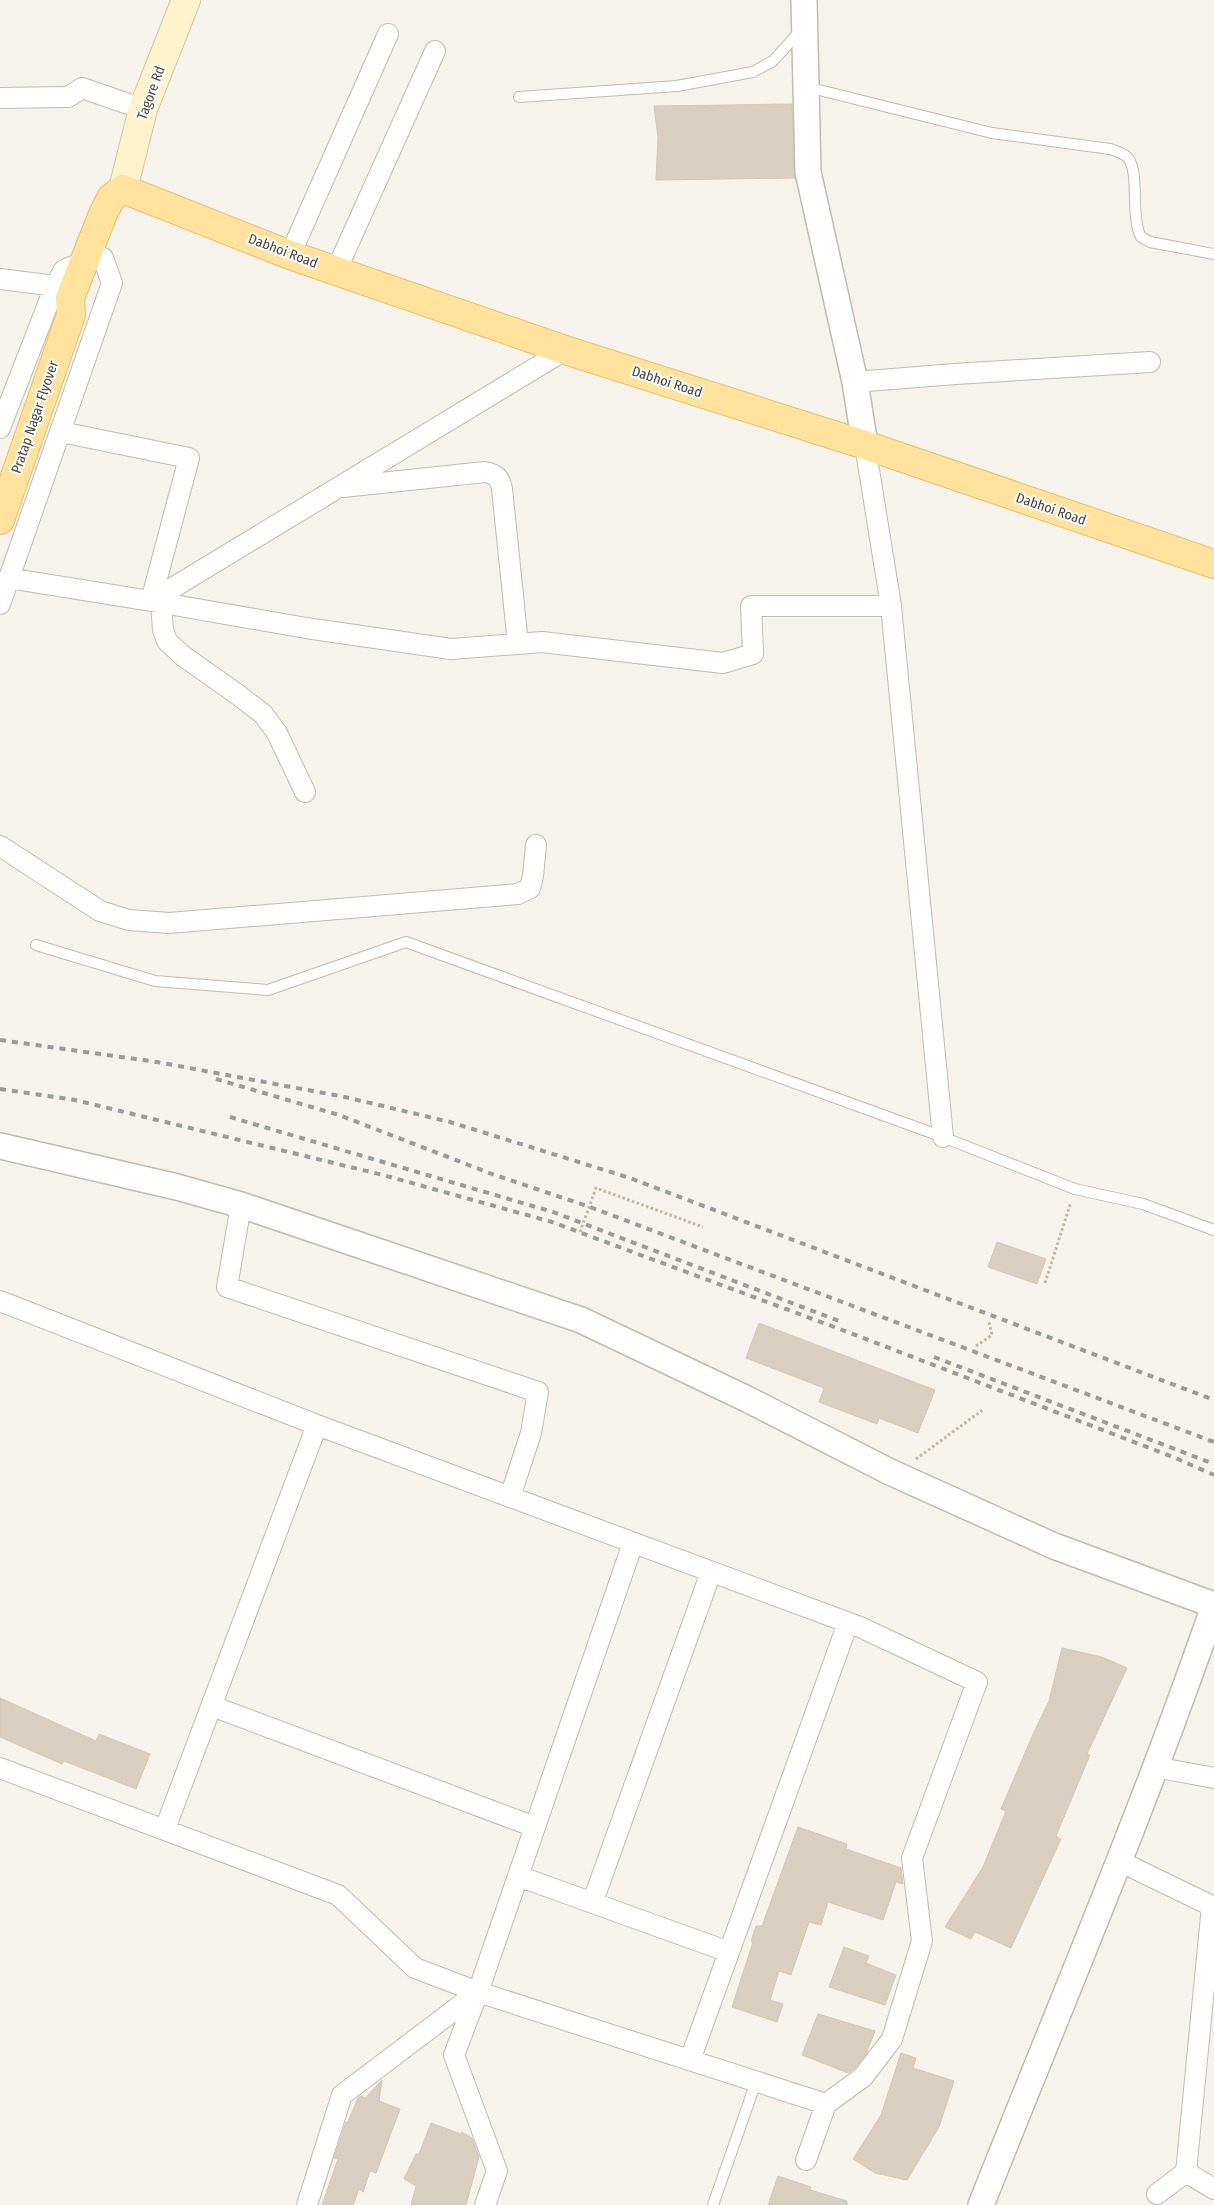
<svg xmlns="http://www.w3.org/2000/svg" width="1214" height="2205" viewBox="0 0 1214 2205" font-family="'Fira Sans Condensed',sans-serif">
<rect width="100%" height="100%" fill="#f6f3ec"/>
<!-- building -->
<path fill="#d8cfc1" stroke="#d3c7b4" d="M792 104 795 178 656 180 658 137 654 106Z
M997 1242 1046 1259 1037 1284 988 1267Z
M759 1323 935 1390 918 1433 879 1418 877 1424 819 1402 824 1388 746 1358Z
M1062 1648 1102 1657 1127 1668 1087 1754 1090 1755 1056 1836 1061 1839 1011 1948 975 1932 971 1939 945 1927 983 1867 1006 1811 1001 1809 1034 1732 1049 1701Z
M0 1698 96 1741 99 1734 150 1754 136 1789 64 1761 62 1764 0 1737Z
M798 1827 847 1844 846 1849 901 1868 903 1884 896 1882 883 1920 828 1902 821 1925 809 1922 791 1975 779 1971 770 2000 783 2004 777 2022 732 2007 753 1942 751 1941 756 1926H762Z
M844 1947 869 1956 866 1963 896 1975 885 2005 829 1987Z
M818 2014 875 2031 866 2054 855 2068 848 2073 802 2055Z
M901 2053 916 2058 913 2068 954 2081 939 2127 907 2180 875 2173 853 2159 881 2115Z
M382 2080 379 2101 400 2109 376 2173 370 2171 363 2192 359 2189 353 2205H322L338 2159 334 2158 346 2122H348L358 2098 361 2096 365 2098Z
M431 2123 461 2134 462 2132 472 2138 479 2157 466 2205H411L416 2186 404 2179 416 2154H419Z
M778 2176 811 2187 810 2190 847 2201V2205H768Z"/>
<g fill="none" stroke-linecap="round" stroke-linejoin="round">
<defs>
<path id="service" d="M807 87 992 133 1110 149C1116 151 1124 153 1128 158 1140 172 1130 217 1141 237L1150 242 1214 254
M519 97 677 86 753 72 773 61 800 31
M36 945 155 981 268 990 406 942 935 1134 1075 1189 1143 1204 1214 1230
M713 2205 756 2082"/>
<path id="minor" d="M0 98 68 97 82 88 143 109
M290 255 388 34
M336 271 435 51
M0 279 55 286
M855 382 955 374 1150 362
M0 428 55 286 64 270 83 262
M61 432 189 458 151 601 306 628 451 649 542 642 723 663 753 654 751 606H891
M865 445 891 606 943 1137
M343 487 485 472C496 474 500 478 502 489L518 644
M8 578 151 601 565 350
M161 603 163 630 167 641 183 656 237 694 263 714 277 733 305 792
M0 604 112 283 103 258
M0 846 100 911 129 920 169 923 518 894 530 888 533 876 536 845
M241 1205 227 1287 538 1392 531 1433 510 1497
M0 1301 317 1425 860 1627 977 1682 912 1858 922 1941 892 2039 863 2077 826 2104 478 1992 415 1968 338 1895 0 1768
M212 1706 535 1827
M1155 1767 1214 1778
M165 1829 317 1425
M1119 1861 1214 1907
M518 1876 729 1952
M593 1901 711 1572
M478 1992 454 2055 497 2171 485 2205
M690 2060 848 1623
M806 2160 826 2104
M1186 2172 1214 2189
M1157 2194 1186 2172 1212 1906
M307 2205 342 2095 478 1992 633 1543"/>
<path id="tertiary" d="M804 0 808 172 855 382 865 445
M0 1146 177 1187 241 1205 581 1320 747 1399 890 1472 1054 1546 1214 1605
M981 2205C1060 2006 1144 1809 1214 1606"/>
<path id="secondary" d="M123 189 143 109 186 0"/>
<path id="primary" d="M123 189 290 255 565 350 865 445 1214 564
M0 520 71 315 70 298 103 214 111 198 123 189"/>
</defs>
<!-- service casing -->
<use href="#service" stroke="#c2bbae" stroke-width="12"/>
<!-- minor casing -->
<use href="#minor" stroke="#c2bbae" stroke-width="22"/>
<!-- tertiary casing -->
<use href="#tertiary" stroke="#c2bbae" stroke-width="28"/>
<!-- secondary casing -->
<use href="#secondary" stroke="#d6c79b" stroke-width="30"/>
<!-- primary casing -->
<use href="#primary" stroke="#e6c16a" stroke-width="30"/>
<!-- path -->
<path stroke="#c4b79f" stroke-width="3" stroke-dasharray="2.5 2.5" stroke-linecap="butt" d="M580 1232 596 1188 703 1227
M1045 1283 1071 1202
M976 1346 992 1335 989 1322
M916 1459 984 1409"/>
<!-- service -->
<use href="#service" stroke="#fff" stroke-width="10"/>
<!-- minor -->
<use href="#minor" stroke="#fff" stroke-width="20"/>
<!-- tertiary -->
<use href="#tertiary" stroke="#fff" stroke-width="25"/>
<!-- secondary -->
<use href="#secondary" stroke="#fff3cd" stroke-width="28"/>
<!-- primary -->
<use href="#primary" stroke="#ffe39c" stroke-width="28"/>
<!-- rail -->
<path stroke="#9a9a9a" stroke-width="4" stroke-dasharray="6 6" stroke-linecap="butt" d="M0 1040 157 1062 345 1097 450 1122 630 1178 1214 1400
M216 1079 339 1115 492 1174 590 1207 1214 1442
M0 1089 75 1100 383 1175 552 1222 845 1331 1173 1457 1214 1475
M230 1117 553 1212 839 1321
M934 1357 1214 1464"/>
</g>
<g text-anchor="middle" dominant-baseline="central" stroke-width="4" stroke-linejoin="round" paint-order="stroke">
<!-- street labels -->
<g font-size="14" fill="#4b4439" stroke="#fff">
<text transform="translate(151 93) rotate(-70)">Tagore Rd</text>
<text transform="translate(283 251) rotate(21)">Dabhoi Road</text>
<text transform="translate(667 382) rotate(18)">Dabhoi Road</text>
<text transform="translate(35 417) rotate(-71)">Pratap Nagar Flyover</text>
<text transform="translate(1051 509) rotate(19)">Dabhoi Road</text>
</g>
</g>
</svg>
